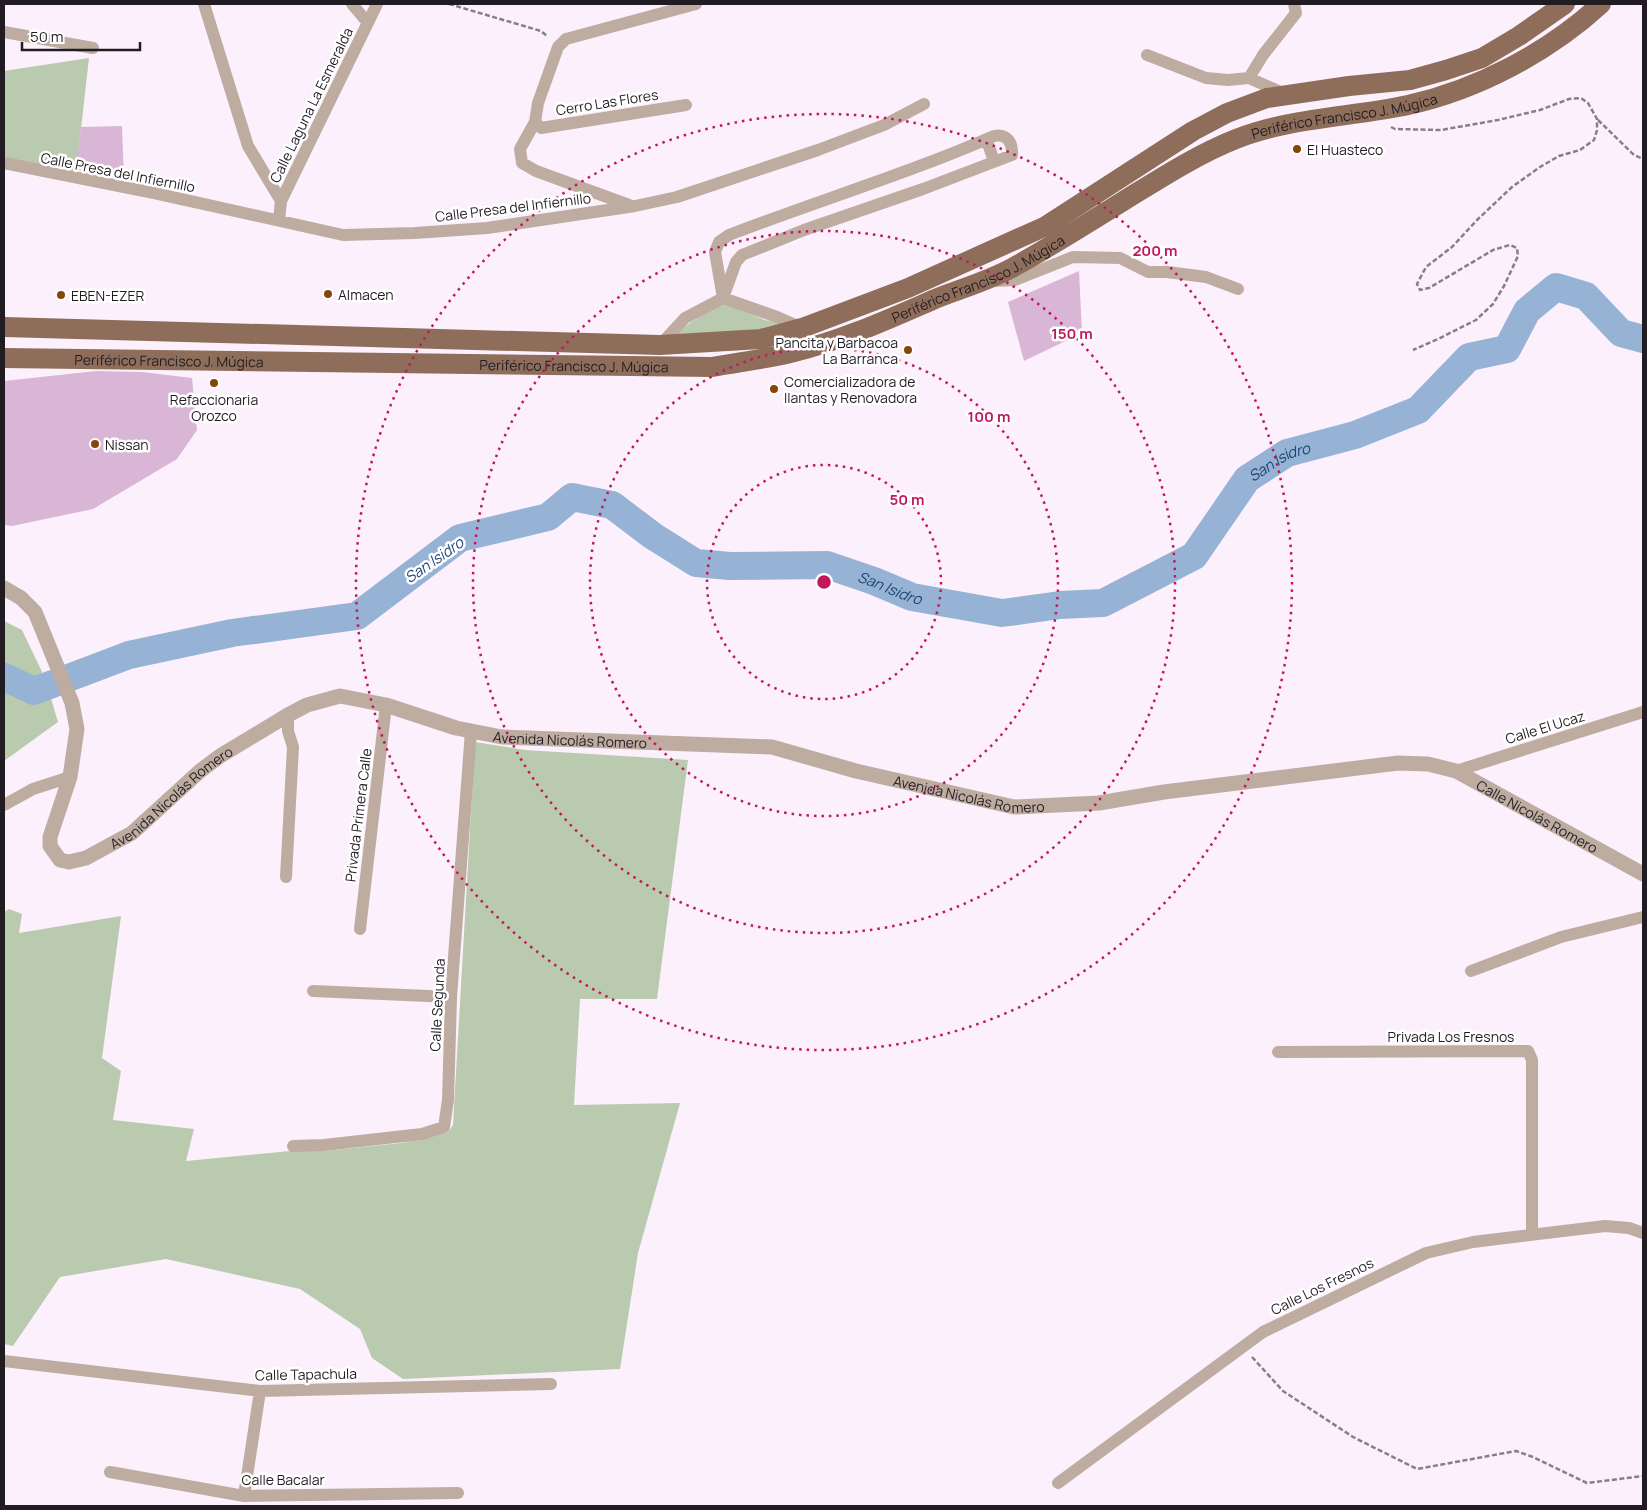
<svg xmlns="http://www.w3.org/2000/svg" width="1647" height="1510" viewBox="0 0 1647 1510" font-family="Manrope,sans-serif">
<rect width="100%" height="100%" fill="#fcf0fd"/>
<!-- green -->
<path fill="#bacaae" d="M89 58 76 173 18 162 4 157V71Z
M723 303 765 320 784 324 785 327 671 337 691 322Z
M4 621 22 630 45 678 58 722 4 761Z
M475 742 525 750 688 760 657 999H580L574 1105 680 1103 638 1253 620 1369 403 1379 372 1358 360 1329 300 1289 166 1259 60 1277 13 1346 4 1344V912L9 909 22 914 19 933 121 916 102 1058 121 1071 113 1120 194 1129 186 1161 290 1151H325L401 1143 425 1139 448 1132 453 1125Z"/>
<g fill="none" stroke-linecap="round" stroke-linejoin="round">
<!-- river -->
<path stroke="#96b3d5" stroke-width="28" id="s1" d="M4 677 34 691 129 655 232 633 357 616 460 538 548 517 572 497 612 505 653 536 696 563 730 566 827 565 874 581 912 597 1002 613 1060 605 1103 603 1194 556 1247 479 1287 453 1355 435 1418 410 1469 357 1507 349 1527 311 1556 287 1586 296 1621 333 1643 339"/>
</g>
<!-- building -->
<path fill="#d9b6d6" d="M122 126 124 179 76 169 81 127Z
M1079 271 1082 333 1024 361 1008 302Z
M96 371 142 372 192 378 197 430 177 459 93 509 12 526 4 525V381Z"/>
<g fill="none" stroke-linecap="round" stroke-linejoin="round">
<!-- path -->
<path stroke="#877f88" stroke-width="2.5" stroke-dasharray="5 2.5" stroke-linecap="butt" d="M449 4 541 31 548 37
M1598 120 1634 155 1643 159
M1391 127 1395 129 1441 130 1498 120 1540 110 1569 99 1581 98 1588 103 1597 119V130L1594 140 1580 150 1559 156 1540 167 1512 187 1477 220 1452 247 1426 267 1417 284 1420 290 1429 288 1493 250 1510 245 1517 248 1518 256 1504 286 1493 304 1476 320 1438 339 1413 350
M1252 1357 1283 1391 1353 1437 1417 1469 1516 1451 1533 1457 1587 1483 1643 1476"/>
<!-- minor -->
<path stroke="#beaca1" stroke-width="12" d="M204 4 248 146 281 201
M352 4 368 23
M4 32 93 48
M1147 55 1206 78 1228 80 1249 78 1285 94
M1249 78 1263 55 1296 13 1294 4
M535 122 541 128 686 105
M988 139 987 141 994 161
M4 163 154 193 343 235 415 233 487 228 635 206 677 197 818 150 884 125 924 104
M629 205 536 171 522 163 520 149 535 122 538 103 558 47 566 39 696 4
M279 220 281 201 377 4
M993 281 1015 280 1073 257 1120 258 1148 272H1167L1206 277 1238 289
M723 298 777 317 802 328
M660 345 685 318 723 298 736 262 742 255 804 230 923 189 1012 155C1013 143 1007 133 994 136 907 174 817 201 729 235L719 242 715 252 723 298
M1456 771 1643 712
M4 805 33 789 70 777
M286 877 293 747 288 731V715
M360 929 386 705
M1471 971 1561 937 1643 917
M313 991 451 997
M1278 1052 1528 1051 1532 1060V1235
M293 1146 324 1145 422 1134 444 1127 448 1100 451 997 471 731
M4 1361 260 1391 551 1384
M110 1472 244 1496 458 1493
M1058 1483 1263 1332 1426 1253 1473 1242 1605 1226 1629 1228 1643 1233
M244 1496 260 1391"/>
<!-- tertiary -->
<path stroke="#beaca1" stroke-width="15" id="s2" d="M4 588 21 598 35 612 72 703 77 729 70 777 50 837V846L60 860 69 862 86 858 132 833 200 771 220 756 288 715 307 705 340 696 386 705 456 728 502 737 772 747 856 771 1014 807 1099 803 1164 792 1398 763 1428 764 1456 771 1643 874"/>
<!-- primary -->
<g stroke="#8e6e5b" stroke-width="20">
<path d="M4 327 660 345 761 339 802 328 908 288 1046 226 1193 131 1227 113 1267 98 1349 86 1410 80 1446 70 1482 58 1519 36 1565 4"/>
<path id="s3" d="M4 358 712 367C739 362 767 359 794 352 843 340 889 319 935 299 960 289 988 281 1012 268 1050 247 1088 223 1125 200 1161 178 1196 155 1236 139 1288 118 1353 117 1408 105 1477 90 1549 52 1601 4"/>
</g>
</g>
<!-- distance rings -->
<g fill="none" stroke="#c2185b" stroke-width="2.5" stroke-dasharray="2.5 5">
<circle cx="824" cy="582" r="117"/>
<circle cx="824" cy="582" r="234"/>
<circle cx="824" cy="582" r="351"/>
<circle cx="824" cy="582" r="468"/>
</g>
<!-- markers -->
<g fill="#854609" stroke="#fff" stroke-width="2">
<circle cx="1297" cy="149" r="5"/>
<circle cx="328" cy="294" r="5"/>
<circle cx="61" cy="295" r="5"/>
<circle cx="908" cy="350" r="5"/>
<circle cx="214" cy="383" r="5"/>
<circle cx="774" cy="389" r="5"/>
<circle cx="95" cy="444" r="5"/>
</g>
<g text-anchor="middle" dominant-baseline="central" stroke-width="5" stroke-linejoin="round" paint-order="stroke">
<!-- street labels -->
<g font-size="14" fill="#211c22" stroke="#fff">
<text transform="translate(607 102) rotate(-9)">Cerro Las Flores</text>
<text transform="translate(311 105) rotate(-64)">Calle Laguna La Esmeralda</text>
<text stroke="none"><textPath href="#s3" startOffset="1395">Periférico Francisco J. Múgica</textPath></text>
<text transform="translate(118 172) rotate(11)">Calle Presa del Infiernillo</text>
<text transform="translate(513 207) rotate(-7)">Calle Presa del Infiernillo</text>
<text stroke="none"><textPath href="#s3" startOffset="990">Periférico Francisco J. Múgica</textPath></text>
<text stroke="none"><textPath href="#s3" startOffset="165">Periférico Francisco J. Múgica</textPath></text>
<text stroke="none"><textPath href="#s3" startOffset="570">Periférico Francisco J. Múgica</textPath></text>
<text transform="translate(1545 727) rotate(-17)">Calle El Ucaz</text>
<text stroke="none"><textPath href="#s2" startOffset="869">Avenida Nicolás Romero</textPath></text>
<text stroke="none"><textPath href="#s2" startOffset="1274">Avenida Nicolás Romero</textPath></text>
<text stroke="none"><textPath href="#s2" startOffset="434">Avenida Nicolás Romero</textPath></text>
<text transform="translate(358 815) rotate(-83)">Privada Primera Calle</text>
<text stroke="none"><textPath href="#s2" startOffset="1859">Calle Nicolás Romero</textPath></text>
<text transform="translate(437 1005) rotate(-87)">Calle Segunda</text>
<text x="1451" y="1036">Privada Los Fresnos</text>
<text transform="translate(1322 1286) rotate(-26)">Calle Los Fresnos</text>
<text transform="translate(306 1374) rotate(-1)">Calle Tapachula</text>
<text x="283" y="1479">Calle Bacalar</text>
</g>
<!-- poi labels -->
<g font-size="14" fill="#211c22" stroke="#fff" text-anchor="start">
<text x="1307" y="149">El Huasteco</text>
<text x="338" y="294">Almacen</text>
<text x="71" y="295">EBEN-EZER</text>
<text x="898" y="342" text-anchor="end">Pancita y Barbacoa<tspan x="898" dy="16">La Barranca</tspan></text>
<text x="784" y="381">Comercializadora de<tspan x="784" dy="16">llantas y Renovadora</tspan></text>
<text x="214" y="399" text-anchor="middle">Refaccionaria<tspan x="214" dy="16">Orozco</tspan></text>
<text x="105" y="444">Nissan</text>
</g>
<!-- water labels -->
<g font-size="15" font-style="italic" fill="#1c4672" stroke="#fff">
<text stroke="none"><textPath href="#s1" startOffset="1408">San Isidro</textPath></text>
<text transform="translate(434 560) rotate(-35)">San Isidro</text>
<text stroke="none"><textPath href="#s1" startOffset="958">San Isidro</textPath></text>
</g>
</g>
<circle cx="824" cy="582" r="8" fill="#c2185b" stroke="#fff" stroke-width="2.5"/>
<g font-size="15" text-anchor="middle" font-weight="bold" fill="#c2185b" stroke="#fff" stroke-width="5" stroke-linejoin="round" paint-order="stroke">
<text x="1155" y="256">200 m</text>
<text x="1072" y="339">150 m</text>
<text x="989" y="422">100 m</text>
<text x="907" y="505">50 m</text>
</g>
<!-- border -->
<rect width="1647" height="1510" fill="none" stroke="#211c22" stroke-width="10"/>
<!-- scale -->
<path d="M22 42v8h118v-8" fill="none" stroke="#211c22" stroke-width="2.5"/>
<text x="30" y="42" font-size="15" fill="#211c22" stroke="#ffffff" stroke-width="4" paint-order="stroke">50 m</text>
</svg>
